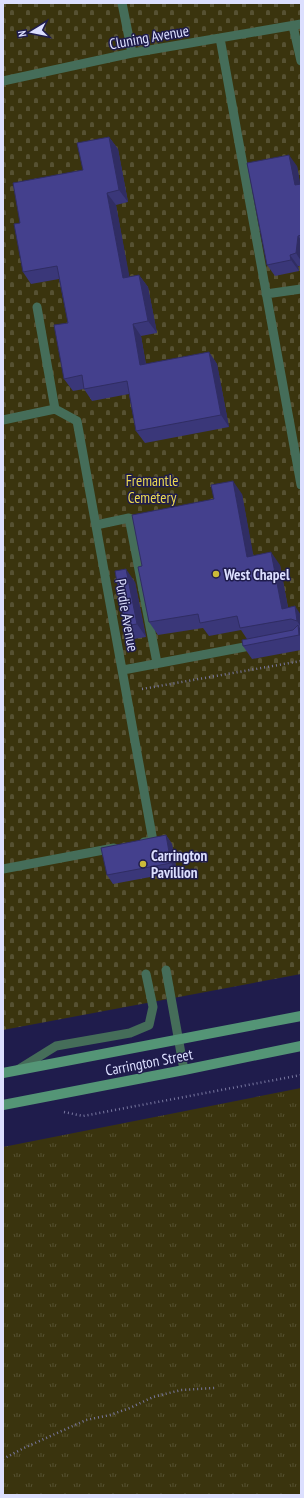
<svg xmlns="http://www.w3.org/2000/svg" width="304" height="1498" viewBox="0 0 304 1498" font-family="'PT Sans Narrow',sans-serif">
<defs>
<pattern id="grass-tufts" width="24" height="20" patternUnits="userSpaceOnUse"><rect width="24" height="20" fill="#3a340e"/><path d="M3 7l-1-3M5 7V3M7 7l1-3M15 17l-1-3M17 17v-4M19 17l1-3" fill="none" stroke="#565132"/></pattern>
<pattern id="cemetery-stones" width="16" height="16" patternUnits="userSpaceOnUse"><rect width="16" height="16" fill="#3a340e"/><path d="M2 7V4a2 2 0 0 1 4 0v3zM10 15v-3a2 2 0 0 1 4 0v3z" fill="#565132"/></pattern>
</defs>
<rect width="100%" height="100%" fill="#1f1c4c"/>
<!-- grass -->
<path fill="url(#grass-tufts)" d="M301 1088V1495H3V1147Z"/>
<!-- cemetery -->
<path fill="url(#cemetery-stones)" d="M3 3H301V974L3 1030Z"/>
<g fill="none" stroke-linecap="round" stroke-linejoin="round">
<!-- path -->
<path stroke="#7978a0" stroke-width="2.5" stroke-dasharray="1 3" stroke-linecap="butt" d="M142 689 301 661
M64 1112 83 1116 301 1075
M3 1459 24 1448 86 1420 110 1415 130 1408 153 1397 181 1390 215 1388"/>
<!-- lane -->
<path stroke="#456d59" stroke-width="9" d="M122 3 132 53
M293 26 301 61
M220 38 301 485
M3 81 132 53 301 24
M266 294 301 289
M37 307 55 409
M3 420 55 409 77 421 153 841 144 842
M96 525 129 518 157 663
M123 670 255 645
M3 869 114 848
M166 970 184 1070
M19 1069 56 1046 130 1033 149 1025 153 1007 146 974"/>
<!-- secondary -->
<path stroke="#549576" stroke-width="10" d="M3 1073 301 1016
M3 1105 184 1070 301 1046"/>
</g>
<!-- wall -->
<path fill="#3a3779" d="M109 137 118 149 128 202 116 205 129 277 139 275 148 287 157 333 141 336 146 364 209 352 217 364 229 427 145 443 136 431 129 394 92 401 84 389 73 391 64 379 68 323 59 279 31 284 23 272 20 223 83 170Z
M297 166 300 184H301V266H298L299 271 275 276 267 265Z
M242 494 253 556 280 565 288 607 301 615V650L252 659 243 646 247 639 241 630 209 636 203 628 158 635 149 622 142 566Z
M135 582 146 637 134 639 125 626Z
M166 835 172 844 177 872 113 884 107 875Z"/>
<!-- shaded-wall -->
<path fill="#302d63" d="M109 137 118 149 128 202 119 190Z
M289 155 297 166 301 188 295 185Z
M107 193 116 205 132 290 123 278Z
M298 236 301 240V261L296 253Z
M290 255 298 266 299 271 291 260Z
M139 275 148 287 157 333 148 321Z
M133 324 141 336 148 377 140 365Z
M209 352 217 364 229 427 221 415Z
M233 481 242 494 256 569 247 557Z
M271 552 280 565 290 619 282 609Z
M126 569 135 582 146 637 137 624Z
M295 606 301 615V627L297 621Z
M298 625 301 630V637L299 635Z
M166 835 172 844 177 872 171 863Z"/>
<!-- building -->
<path fill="#44408d" stroke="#302d63" d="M109 137 119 190 107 193 123 278 139 275 148 321 133 324 140 365 209 352 221 415 136 431 127 381 84 389 82 375 64 379 54 325 68 323 57 266 23 272 14 224 20 223 13 183 83 170 77 143Z
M289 155 295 185 301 184V235L298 236 296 253 290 255 291 260 267 265 247 163Z
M233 481 247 557 271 552 282 609 295 606 297 621 291 619 240 628 237 616 200 623 198 614 149 622 138 567 142 566 132 515 214 499 211 485Z
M126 569 137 624 125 626 115 571Z
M298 625 299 635 243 646 242 640 293 630Z
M166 835 171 863 107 875 101 848Z"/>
<!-- markers -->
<g fill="#cbba39" stroke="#1f1c4c" stroke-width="1.5">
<circle cx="216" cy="574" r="4"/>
<circle cx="143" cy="864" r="4"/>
</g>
<g text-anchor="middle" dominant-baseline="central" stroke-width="3" stroke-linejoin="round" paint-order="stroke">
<!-- street labels -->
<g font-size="15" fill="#dcdffe" stroke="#1f1c4c">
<text transform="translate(149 37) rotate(-10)">Cluning Avenue</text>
<text transform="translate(127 615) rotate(80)">Purdie Avenue</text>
<text transform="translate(149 1062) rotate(-11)">Carrington Street</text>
</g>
<!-- park labels -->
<g font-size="15" fill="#ebd951" stroke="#1f1c4c">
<text x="152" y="480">Fremantle<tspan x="152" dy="17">Cemetery</tspan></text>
</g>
<!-- poi labels -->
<g font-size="15" font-weight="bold" fill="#dcdffe" stroke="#1f1c4c" text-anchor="start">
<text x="224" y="574">West Chapel</text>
<text x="151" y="855">Carrington<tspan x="151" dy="17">Pavillion</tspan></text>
</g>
</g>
<!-- border -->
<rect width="304" height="1498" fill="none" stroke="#dcdffe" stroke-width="8"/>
<!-- north arrow -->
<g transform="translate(32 32) rotate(260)" stroke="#1f1c4c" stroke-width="3" paint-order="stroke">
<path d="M0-3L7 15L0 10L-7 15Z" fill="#dcdffe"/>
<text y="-6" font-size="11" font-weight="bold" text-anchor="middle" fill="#dcdffe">N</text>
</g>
</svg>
